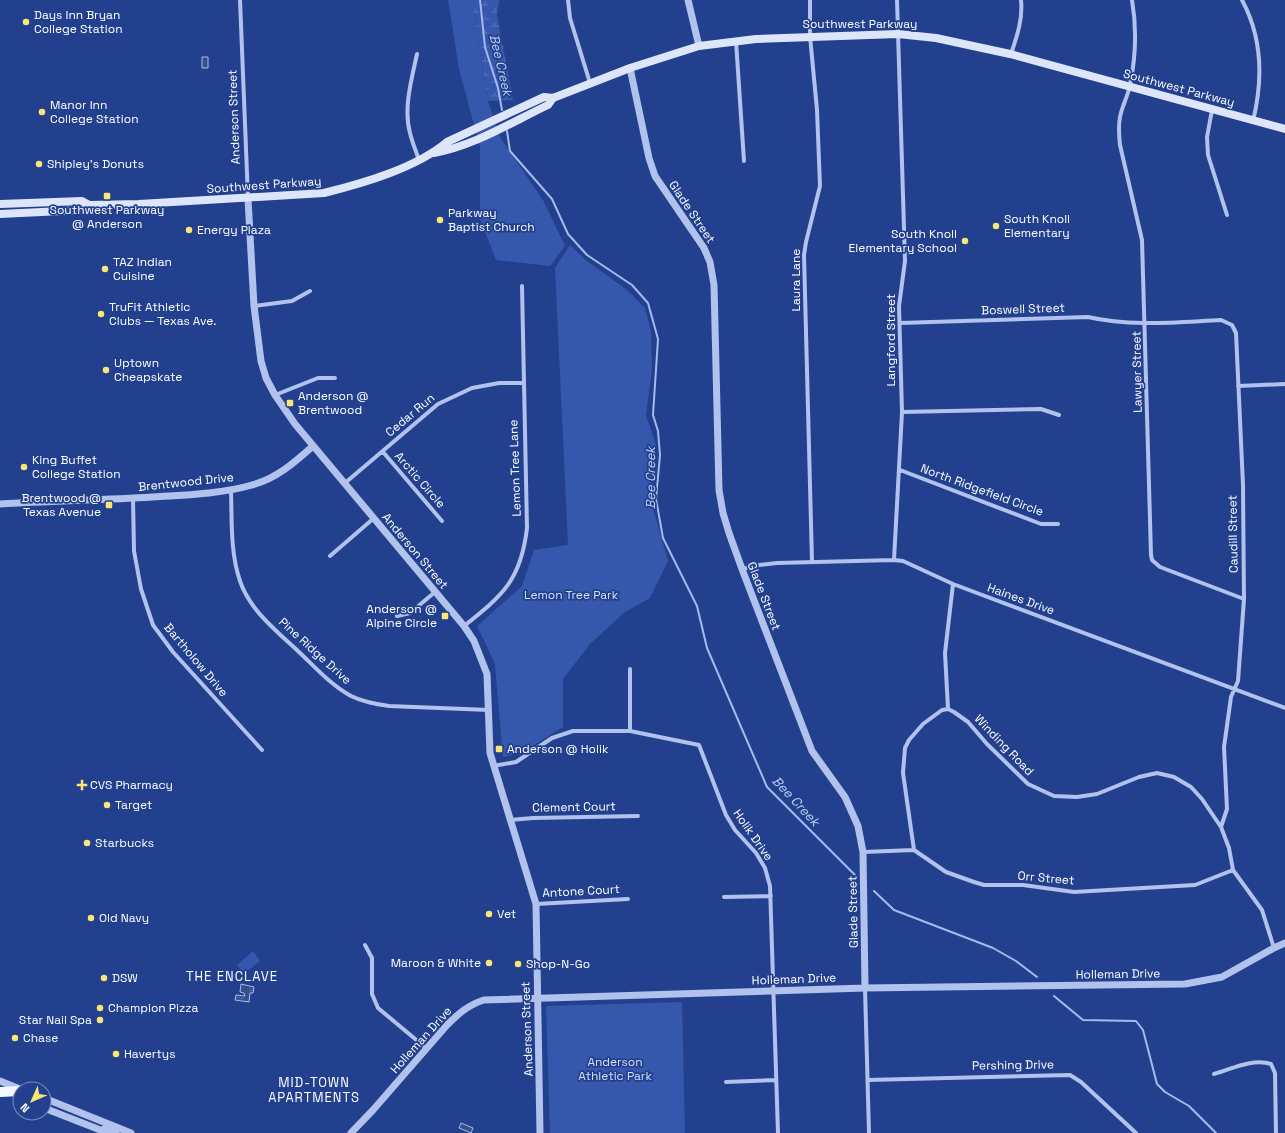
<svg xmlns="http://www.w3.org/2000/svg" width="1285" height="1133" viewBox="0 0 1285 1133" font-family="'Space Grotesk',sans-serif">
<defs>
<pattern id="wetland-marsh" width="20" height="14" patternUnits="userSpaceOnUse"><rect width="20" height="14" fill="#3558ac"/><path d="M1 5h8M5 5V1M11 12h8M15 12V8" fill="none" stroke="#5371b8"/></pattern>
<pattern id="water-ripples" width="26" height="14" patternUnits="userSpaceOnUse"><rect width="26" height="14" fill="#384f89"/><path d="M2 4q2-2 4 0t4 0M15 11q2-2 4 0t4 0" fill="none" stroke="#56699b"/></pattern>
</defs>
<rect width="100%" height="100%" fill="#22408e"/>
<!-- wetland -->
<path fill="url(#wetland-marsh)" d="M475 0H499L497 15 513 100 488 101 474 12Z"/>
<!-- park -->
<path fill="#3558ac" d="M448 0H475L474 12 488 101 501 139 543 200 565 246 550 266 496 260 480 219V147L459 69Z
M570 245 587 261 627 290 645 308 651 331 652 369 646 415 656 445 650 498 668 561 650 598 625 612 590 644 563 679V727L523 752 503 757 495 664 477 626 522 586 534 550 568 545 555 268Z
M253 951 260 961 244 974 237 965Z
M682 1002 685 1133H550L546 1006Z"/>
<!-- water -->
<path fill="url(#water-ripples)" stroke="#a5bbed" d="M202 57H208V68H202Z
M241 984 254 987 253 993H250L249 1002 235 1000 236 995 245 996 244 993 240 992Z
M461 1123 473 1128 471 1133 459 1128Z"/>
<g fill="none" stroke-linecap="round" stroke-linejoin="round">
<!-- stream -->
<path stroke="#a5bbed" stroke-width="2" d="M480 0 485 47 498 88 502 110
M507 131 510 151 552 199 568 234 587 255 632 285 648 303 658 339 653 415 658 431 660 455 656 499 663 538 697 606 707 648 767 787 855 875
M874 891 894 910 993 948 1016 961 1037 977
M1054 996 1083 1020 1136 1021 1143 1030 1157 1084 1165 1092 1189 1106 1216 1133"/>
<!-- minor -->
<path stroke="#b1c2ec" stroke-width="4" d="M240 0 248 198
M568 0 570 18 590 83
M810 0V36L817 110 820 186 806 242 804 255 812 562
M1132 0C1137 29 1136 56 1130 85 1128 96 1122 106 1120 117 1118 127 1119 136 1120 145L1142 240 1151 555 1152 560 1160 567 1244 599
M1242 0C1262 37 1263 80 1253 121
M736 41 744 161
M417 54C412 78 403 108 410 133 412 142 416 151 419 160
M1011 54C1017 36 1023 19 1021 0
M1212 110 1207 137 1208 155 1227 215
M254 306 292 301 310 291
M900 323 1088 317C1131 327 1177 322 1221 320L1232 325 1236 333 1243 485 1244 599 1238 681 1231 697 1224 747 1227 809 1221 827
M1238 386 1285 384
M275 395 318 378H335
M902 412 1041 409 1059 415
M383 452 442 521
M900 470 1041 524H1058
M345 483 438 404 472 388 499 383H523
M231 490C232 519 230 552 240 581 250 611 278 632 300 653 316 668 331 685 351 696 363 702 376 704 389 706L489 710
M133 498 134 551 141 589 153 625 173 652 262 750
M330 556 374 518
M894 560 902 412 899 306 905 261 897 0
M742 569 759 565 777 563 894 560 903 561 953 584 1285 708
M397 616 410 613 435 592
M464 626C503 595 521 580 527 528L522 286
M630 669V731
M948 709 945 653 953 584
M493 766 516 762 552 738 573 731H630L699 745 726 815 735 830 756 853 765 868 770 886 778 1133
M510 820 533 818 638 816
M914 850 903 773 905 748 909 740 923 724 942 710 948 709 954 712 968 722 987 744 1028 784 1054 796 1077 797 1097 794 1139 777 1157 773 1174 777 1191 787 1202 799 1221 827 1229 848 1233 870 1262 910 1274 948
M863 852 914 850 946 872 974 882 984 885H1023L1074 892 1195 885 1233 870
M724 897 771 896
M536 904 628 899
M365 945 372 958V994L378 1008 426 1048
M865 988 869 1133
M1214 1074C1232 1069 1253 1058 1271 1064L1275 1073 1276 1133
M868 1080 1070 1075 1081 1082 1136 1133
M726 1082 776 1080"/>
<!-- tertiary -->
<path stroke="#b1c2ec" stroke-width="7" d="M688 0 699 46
M630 68 649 158 655 176 704 248 710 262 714 285 719 490 723 513 729 533 742 569 812 751 845 797 858 826 863 852 865 988
M248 199 254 306 261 361 266 378 275 395 295 424 464 626 474 641 487 674 490 753 536 904 540 1133
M0 504C51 501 102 500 152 497 185 495 221 494 252 485 276 479 295 462 313 446
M0 1081 20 1089
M44 1098 131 1133
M44 1108 108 1133
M104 1129 116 1133
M351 1133 373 1110 447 1025C458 1014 468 1005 484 1000L865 988 1185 984 1222 977 1274 948 1285 943"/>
<!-- secondary -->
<path stroke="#dde5f9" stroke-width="8" d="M434 153C474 146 512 122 548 105L553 98
M0 204 82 201 89 205 139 204 324 193C364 183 416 168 447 142L544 97 553 98 630 68 699 46 756 39 898 34 936 38 1010 54 1285 129
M0 214 83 210 89 205"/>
<!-- primary -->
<path stroke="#f6f8ff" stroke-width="10" d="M0 1092 20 1091"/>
</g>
<!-- markers -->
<g fill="#f8e773" stroke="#22408e" stroke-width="1.5">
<circle cx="26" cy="22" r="4"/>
<circle cx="42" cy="112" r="4"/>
<circle cx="39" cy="164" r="4"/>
<rect x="103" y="192" width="8" height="8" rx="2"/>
<circle cx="440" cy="220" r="4"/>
<circle cx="996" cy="226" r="4"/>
<circle cx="189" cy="230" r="4"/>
<circle cx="965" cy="241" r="4"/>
<circle cx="105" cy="269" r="4"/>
<circle cx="101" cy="314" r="4"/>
<circle cx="106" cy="370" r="4"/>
<rect x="286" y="399" width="8" height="8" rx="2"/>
<circle cx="24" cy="467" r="4"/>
<rect x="105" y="501" width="8" height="8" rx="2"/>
<rect x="441" y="612" width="8" height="8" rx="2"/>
<rect x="495" y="745" width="8" height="8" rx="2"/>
<path d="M80 779h4v4h4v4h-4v4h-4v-4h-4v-4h4z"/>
<circle cx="107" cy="805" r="4"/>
<circle cx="87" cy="843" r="4"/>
<circle cx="489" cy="914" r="4"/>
<circle cx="91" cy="918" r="4"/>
<circle cx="489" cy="963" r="4"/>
<circle cx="518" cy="964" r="4"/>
<circle cx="104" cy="978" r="4"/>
<circle cx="100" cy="1008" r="4"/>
<circle cx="100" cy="1020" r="4"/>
<circle cx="15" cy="1038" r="4"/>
<circle cx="116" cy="1054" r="4"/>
</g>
<g text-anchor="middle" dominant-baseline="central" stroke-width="3.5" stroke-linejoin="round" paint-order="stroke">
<!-- poi labels -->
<g font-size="12" fill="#fff" stroke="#22408e" text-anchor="start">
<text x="34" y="15">Days Inn Bryan<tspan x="34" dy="14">College Station</tspan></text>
<text x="50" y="105">Manor Inn<tspan x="50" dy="14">College Station</tspan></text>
<text x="47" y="164">Shipley's Donuts</text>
<text x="107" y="210" text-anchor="middle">Southwest Parkway<tspan x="107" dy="14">@ Anderson</tspan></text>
<text x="448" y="213">Parkway<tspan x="448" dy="14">Baptist Church</tspan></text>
<text x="1004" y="219">South Knoll<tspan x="1004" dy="14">Elementary</tspan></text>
<text x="197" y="230">Energy Plaza</text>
<text x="957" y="234" text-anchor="end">South Knoll<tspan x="957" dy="14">Elementary School</tspan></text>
<text x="113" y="262">TAZ Indian<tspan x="113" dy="14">Cuisine</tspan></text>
<text x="109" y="307">TruFit Athletic<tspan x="109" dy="14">Clubs — Texas Ave.</tspan></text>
<text x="114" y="363">Uptown<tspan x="114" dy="14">Cheapskate</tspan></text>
<text x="298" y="396">Anderson @<tspan x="298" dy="14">Brentwood</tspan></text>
<text x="32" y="460">King Buffet<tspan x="32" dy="14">College Station</tspan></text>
<text x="101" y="498" text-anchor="end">Brentwood @<tspan x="101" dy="14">Texas Avenue</tspan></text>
<text x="437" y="609" text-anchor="end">Anderson @<tspan x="437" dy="14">Alpine Circle</tspan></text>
<text x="507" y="749">Anderson @ Holik</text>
<text x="90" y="785">CVS Pharmacy</text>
<text x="115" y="805">Target</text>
<text x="95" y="843">Starbucks</text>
<text x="497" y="914">Vet</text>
<text x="99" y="918">Old Navy</text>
<text x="481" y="963" text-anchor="end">Maroon &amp; White</text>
<text x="526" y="964">Shop-N-Go</text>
<text x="112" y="978">DSW</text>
<text x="108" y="1008">Champion Pizza</text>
<text x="92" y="1020" text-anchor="end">Star Nail Spa</text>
<text x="23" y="1038">Chase</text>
<text x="124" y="1054">Havertys</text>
</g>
<!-- street labels -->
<g font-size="12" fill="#fff" stroke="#22408e">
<text x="860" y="24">Southwest Parkway</text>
<text transform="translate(1179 88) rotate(15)">Southwest Parkway</text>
<text transform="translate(234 117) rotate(-92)">Anderson Street</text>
<text transform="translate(264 185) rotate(-4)">Southwest Parkway</text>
<text transform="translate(692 212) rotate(56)">Glade Street</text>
<text transform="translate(796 280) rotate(-90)">Laura Lane</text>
<text transform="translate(1023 309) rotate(-2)">Boswell Street</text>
<text transform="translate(891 340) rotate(-90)">Langford Street</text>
<text transform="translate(1137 372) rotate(-91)">Lawyer Street</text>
<text transform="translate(410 415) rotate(-40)">Cedar Run</text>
<text transform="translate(515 468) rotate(-92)">Lemon Tree Lane</text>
<text transform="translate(420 480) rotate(49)">Arctic Circle</text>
<text transform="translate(186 482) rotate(-6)">Brentwood Drive</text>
<text transform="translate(982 490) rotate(20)">North Ridgefield Circle</text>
<text transform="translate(1233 534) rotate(-91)">Caudill Street</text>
<text transform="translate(415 551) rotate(50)">Anderson Street</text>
<text transform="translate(764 596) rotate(69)">Glade Street</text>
<text transform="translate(1021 599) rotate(20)">Haines Drive</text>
<text transform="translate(315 651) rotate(42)">Pine Ridge Drive</text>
<text transform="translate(196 660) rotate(50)">Bartholow Drive</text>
<text transform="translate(1004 745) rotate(46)">Winding Road</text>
<text transform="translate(574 807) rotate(-1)">Clement Court</text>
<text transform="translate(753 835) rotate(55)">Holik Drive</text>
<text transform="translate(1046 878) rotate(5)">Orr Street</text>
<text transform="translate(581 891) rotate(-3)">Antone Court</text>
<text transform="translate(853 912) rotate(-91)">Glade Street</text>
<text transform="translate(1118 974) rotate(-1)">Holleman Drive</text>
<text transform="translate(794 979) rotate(-2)">Holleman Drive</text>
<text transform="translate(527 1029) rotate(-92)">Anderson Street</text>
<text transform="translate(421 1040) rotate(-48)">Holleman Drive</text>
<text transform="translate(1013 1065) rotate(-1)">Pershing Drive</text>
</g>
<!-- park labels -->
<g font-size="12" fill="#d6e0f9" stroke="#22408e">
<text x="571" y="595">Lemon Tree Park</text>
<text x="615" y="1062">Anderson<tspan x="615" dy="14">Athletic Park</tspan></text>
</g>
<!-- water labels -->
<g font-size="13" font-style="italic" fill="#bdcdf3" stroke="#22408e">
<text transform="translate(501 65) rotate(77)">Bee Creek</text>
<text transform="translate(650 478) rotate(-90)">Bee Creek</text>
<text transform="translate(796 801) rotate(47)">Bee Creek</text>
</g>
<!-- neighbourhood labels -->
<g font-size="13" letter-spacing="1" fill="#fff" stroke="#22408e">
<text x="232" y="976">THE ENCLAVE</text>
<text x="314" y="1082">MID-TOWN<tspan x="314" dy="15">APARTMENTS</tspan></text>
</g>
</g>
<!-- north arrow -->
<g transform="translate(32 1101) rotate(225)"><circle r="19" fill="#22408e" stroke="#7a8cbb"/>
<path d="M0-3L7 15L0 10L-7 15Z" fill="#f8e773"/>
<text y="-6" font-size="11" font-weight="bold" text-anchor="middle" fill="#ffffff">N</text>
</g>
</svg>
